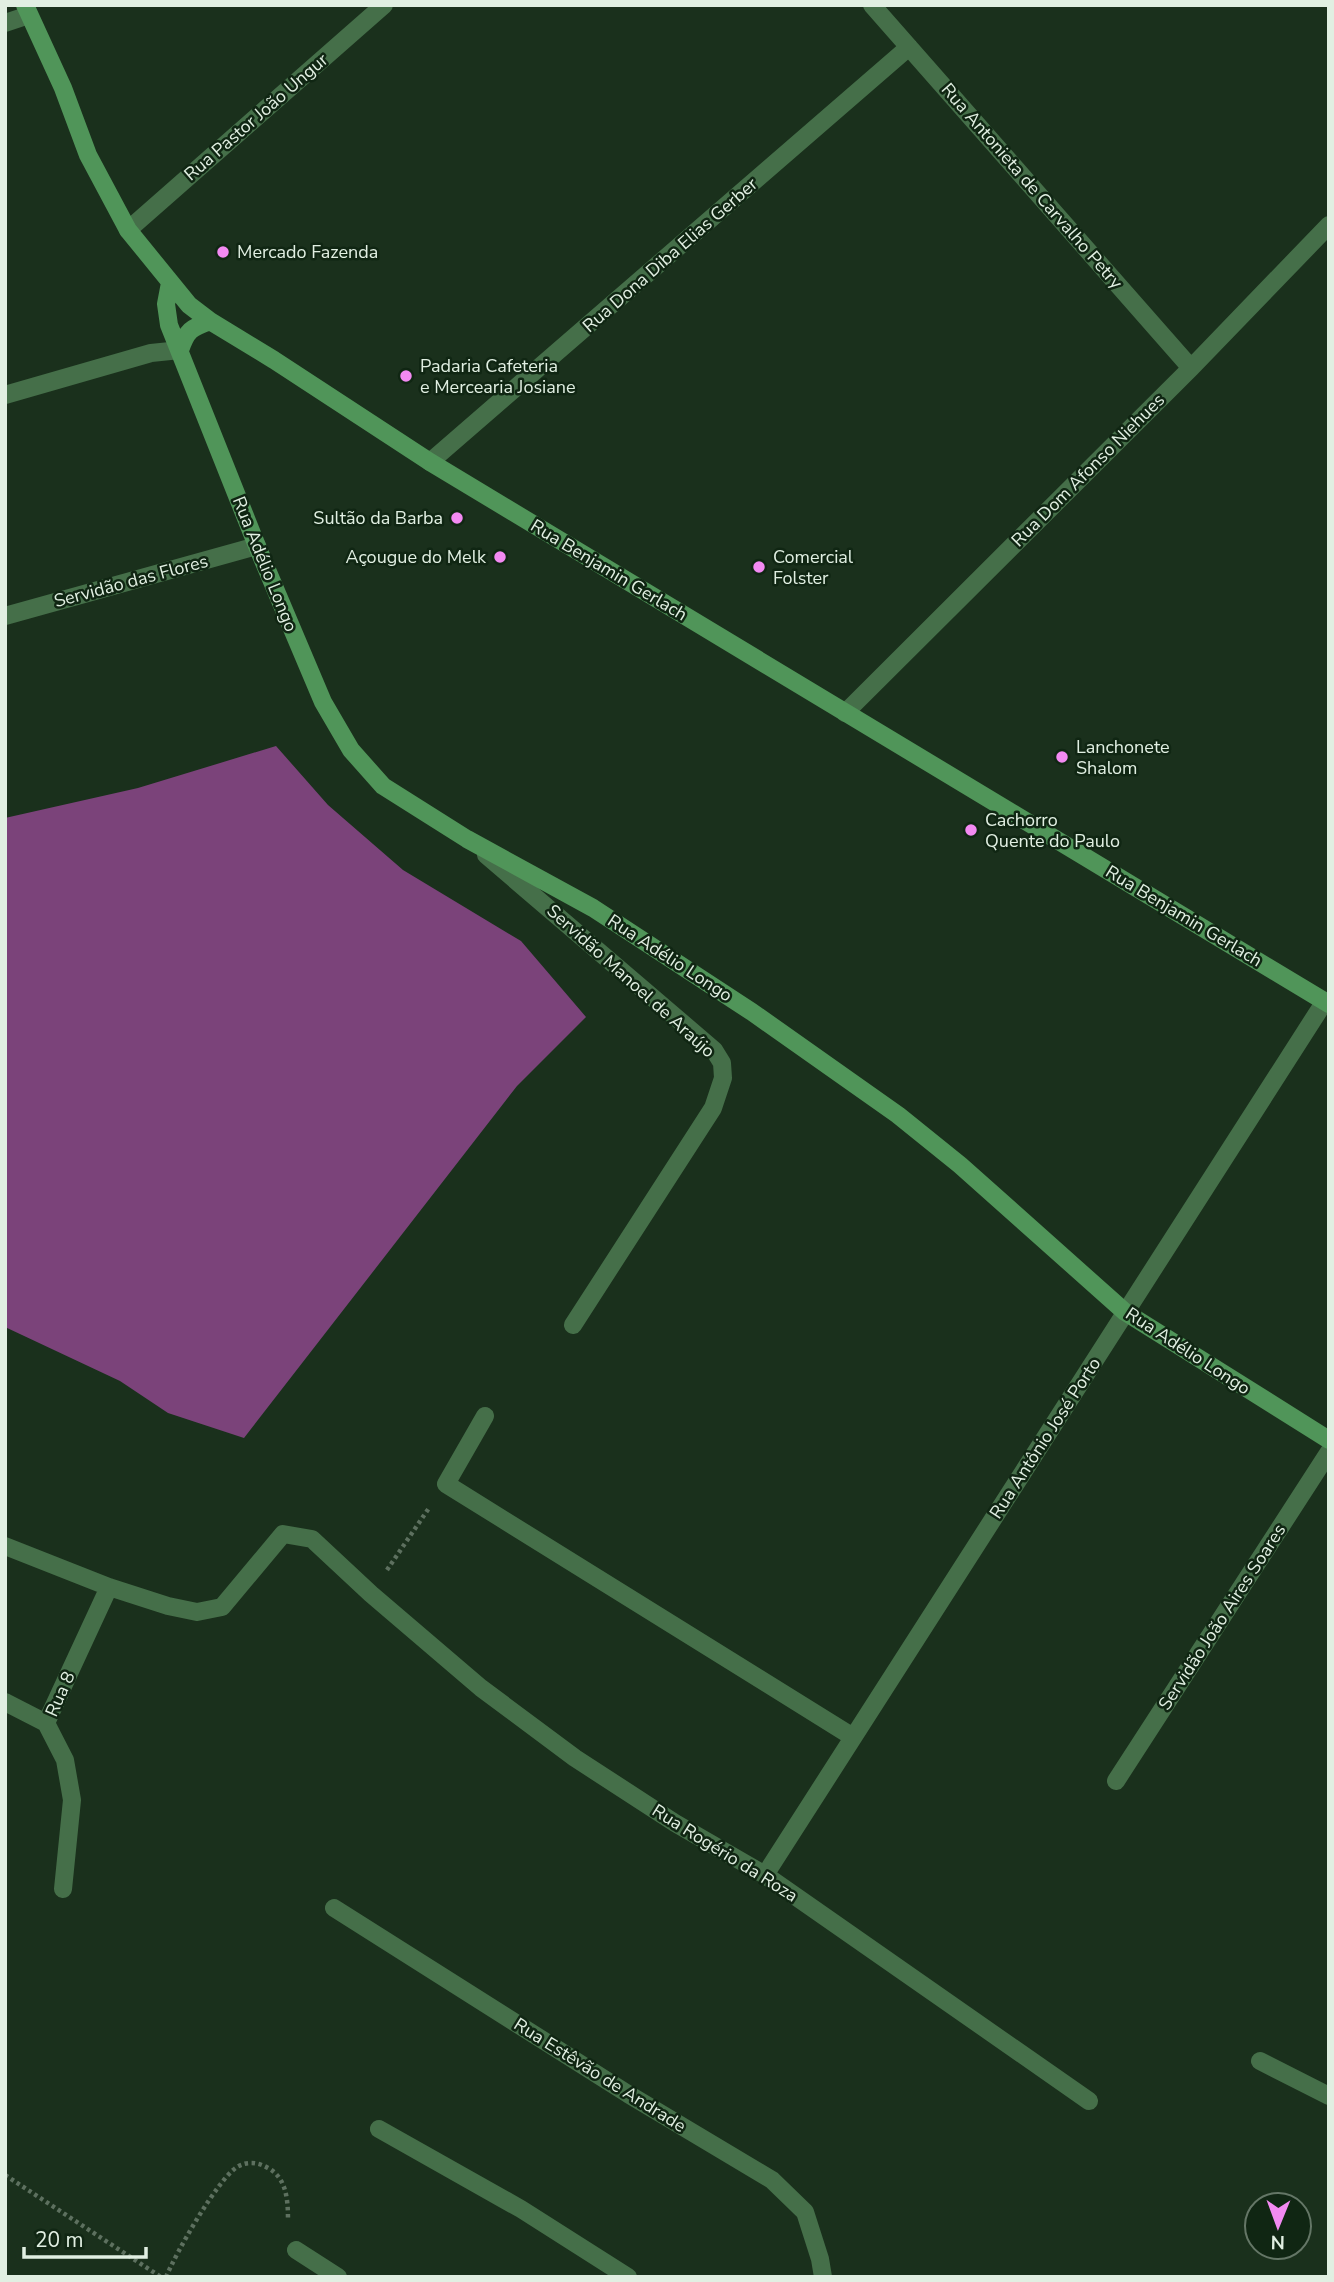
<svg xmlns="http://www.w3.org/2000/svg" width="1334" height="2282" viewBox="0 0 1334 2282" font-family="'Nunito Sans',sans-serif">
<rect width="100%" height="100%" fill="#1a301c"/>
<!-- forest -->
<path fill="#7b437a" d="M276 746 328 805 403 870 521 941 586 1017 517 1086 244 1438 168 1413 120 1381 5 1327V818L138 788Z"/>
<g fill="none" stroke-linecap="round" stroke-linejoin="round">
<!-- path -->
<path stroke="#5d705f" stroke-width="4.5" stroke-dasharray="3.5 3.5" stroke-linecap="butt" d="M387 1570 429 1508
M5 2175 161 2277
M166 2277C176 2253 217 2180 237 2167 247 2161 258 2162 268 2168 287 2178 288 2201 288 2221"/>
<!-- lane -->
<path stroke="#456f49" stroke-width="18" d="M5 616 257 546
M486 855 714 1050 722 1063 723 1078 713 1108 573 1325"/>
<!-- street -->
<path stroke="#456f49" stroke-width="18" d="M872 5 1191 368
M5 23 29 15
M128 230 384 5
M5 395 151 353 180 350
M430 462 909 47
M845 713 1191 368 1329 225
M485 1416 446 1484 853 1737
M5 1546 109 1587 168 1606 197 1612 222 1607 283 1534 312 1539 371 1594 481 1688 575 1758 675 1823 765 1875 1089 2101
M5 1702 46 1723
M1116 1781 1329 1452
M765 1875 1325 1001
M63 1889 72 1800 65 1760 46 1723 109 1587
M334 1908 628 2094 772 2180 805 2212 820 2259 823 2277
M1260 2061 1329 2096
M379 2129 521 2209 628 2277
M296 2250 338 2277"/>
<!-- secondary -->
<path stroke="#509559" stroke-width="18" d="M25 5 63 88 88 155 128 230 189 305 210 321 274 360 430 462 1329 1004
M170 283 166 304 169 325 257 546 323 702 351 750 383 786 467 839 593 908 752 1012 898 1115 960 1165 1125 1312 1329 1440
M180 350C187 330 191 328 210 321"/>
</g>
<!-- markers -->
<g fill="#f38af2" stroke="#102613" stroke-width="2.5">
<circle cx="223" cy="252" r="7"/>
<circle cx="406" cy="376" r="7"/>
<circle cx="457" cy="518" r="7"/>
<circle cx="500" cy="557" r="7"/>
<circle cx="759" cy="567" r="7"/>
<circle cx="1062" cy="757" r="7"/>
<circle cx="971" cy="830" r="7"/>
</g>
<g text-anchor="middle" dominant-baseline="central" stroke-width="5" stroke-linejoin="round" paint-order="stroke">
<!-- street labels -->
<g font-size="18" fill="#e1efe2" stroke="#102613">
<text transform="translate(256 117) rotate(-41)">Rua Pastor João Ungur</text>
<text transform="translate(1032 186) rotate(49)">Rua Antonieta de Carvalho Petry</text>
<text transform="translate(670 255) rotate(-41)">Rua Dona Diba Elias Gerber</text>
<text transform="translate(1088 470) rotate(-45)">Rua Dom Afonso Niehues</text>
<text transform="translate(265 564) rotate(68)">Rua Adélio Longo</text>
<text transform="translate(609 570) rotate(31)">Rua Benjamin Gerlach</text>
<text transform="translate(131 581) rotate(-15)">Servidão das Flores</text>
<text transform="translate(1184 916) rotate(31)">Rua Benjamin Gerlach</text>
<text transform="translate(670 958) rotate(33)">Rua Adélio Longo</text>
<text transform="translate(631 981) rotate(42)">Servidão Manoel de Araújo</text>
<text transform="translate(1188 1351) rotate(33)">Rua Adélio Longo</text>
<text transform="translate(1045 1438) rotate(-57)">Rua Antônio José Porto</text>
<text transform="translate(1222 1617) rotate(-57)">Servidão João Aires Soares</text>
<text transform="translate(60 1694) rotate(-66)">Rua 8</text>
<text transform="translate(725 1853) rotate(32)">Rua Rogério da Roza</text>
<text transform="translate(600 2075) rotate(32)">Rua Estêvão de Andrade</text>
</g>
<!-- poi labels -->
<g font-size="18" fill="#e1efe2" stroke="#102613" text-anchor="start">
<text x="237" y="252">Mercado Fazenda</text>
<text x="420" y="366">Padaria Cafeteria<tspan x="420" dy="21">e Mercearia Josiane</tspan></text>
<text x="443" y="518" text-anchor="end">Sultão da Barba</text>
<text x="486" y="557" text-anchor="end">Açougue do Melk</text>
<text x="773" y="557">Comercial<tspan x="773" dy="21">Folster</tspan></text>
<text x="1076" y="747">Lanchonete<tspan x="1076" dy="21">Shalom</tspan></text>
<text x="985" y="820">Cachorro<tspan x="985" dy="21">Quente do Paulo</tspan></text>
</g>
</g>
<!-- border -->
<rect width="1334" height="2282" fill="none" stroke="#e1efe2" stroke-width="14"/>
<!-- north arrow -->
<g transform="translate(1278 2226) rotate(181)"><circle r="33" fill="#102613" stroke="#647666" stroke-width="2"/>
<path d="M0-5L12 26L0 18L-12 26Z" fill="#f38af2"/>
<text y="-10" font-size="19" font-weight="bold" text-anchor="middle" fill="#e1efe2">N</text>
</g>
<!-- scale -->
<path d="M24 2247v10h122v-10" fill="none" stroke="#e1efe2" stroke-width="3.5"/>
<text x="35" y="2247" font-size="21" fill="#e1efe2" stroke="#102613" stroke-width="5" paint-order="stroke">20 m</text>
</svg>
